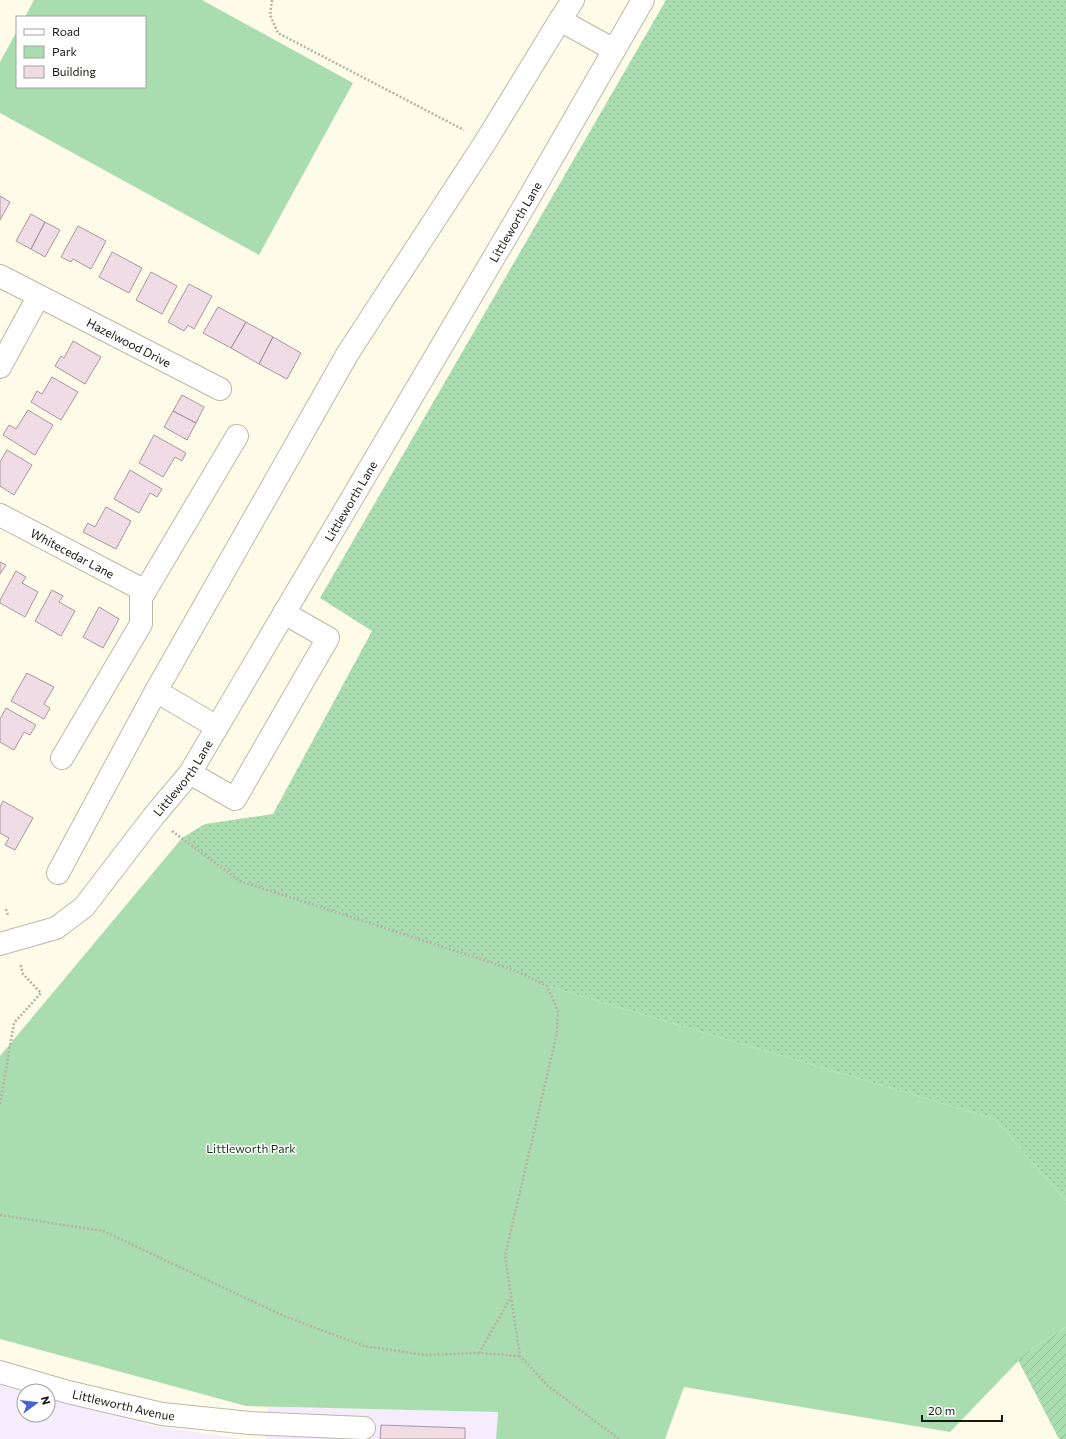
<svg xmlns="http://www.w3.org/2000/svg" width="1066" height="1439" viewBox="0 0 1066 1439" font-family="Commissioner,sans-serif">
<defs>
<pattern id="grass-dots" width="8" height="8" patternUnits="userSpaceOnUse"><rect width="8" height="8" fill="#a9ddaf"/><path d="M2 2h.1M6 6h.1" fill="none" stroke="#91bd96" stroke-width="1.8" stroke-linecap="round"/></pattern>
<pattern id="garden-furrows" width="10" height="10" patternUnits="userSpaceOnUse"><rect width="10" height="10" fill="#a9ddaf"/><path d="M-1 1l2-2M0 10L10 0M9 11l2-2" fill="none" stroke="#91bd96"/></pattern>
</defs>
<rect width="100%" height="100%" fill="#fefbe9"/>
<!-- commercial -->
<path fill="#f5ecfd" d="M0 1384 26 1391H24V1415H48V1397L154 1426 242 1439H0Z
M268 1407 498 1412 496 1439H265Z"/>
<!-- grass -->
<path fill="url(#grass-dots)" d="M666 0H1066V1201L995 1119 547 986 514 970 241 881 182 838 205 824 273 814 372 631 320 598Z"/>
<!-- park -->
<path fill="#a9ddaf" d="M34 0H202L353 83 259 255 0 113V62L17 31V87H145V17H25Z
M182 838 241 881 514 970 547 986 995 1119 1066 1201V1327L1027 1352 950 1432 684 1387 665 1439H496L498 1412 246 1406 0 1339V1056Z"/>
<!-- garden -->
<path fill="url(#garden-furrows)" d="M1066 1327V1439H1059L1018 1360 1027 1352Z"/>
<!-- building -->
<path fill="#efdce5" stroke="#a8979f" d="M0 196 10 202 0 220Z
M31 214 45 222 31 249 16 241Z
M45 222 60 230 45 257 31 249Z
M78 226 106 241 91 269 73 259 71 262 61 257Z
M112 252 142 268 129 293 99 277Z
M151 272 177 286 162 314 136 300Z
M189 284 212 296 194 329 188 325 184 331 168 322Z
M218 307 246 322 231 348 203 333Z
M246 322 273 337 259 364 231 348Z
M273 337 301 353 287 379 259 364Z
M73 341 101 357 85 384 55 366 61 356 64 358Z
M52 377 78 392 61 420 31 402 37 391 42 394Z
M182 395 204 407 196 423 173 411Z
M28 410 53 425 35 455 3 435 9 425 16 429Z
M173 411 196 423 187 440 164 427Z
M154 435 186 453 182 461 175 457 163 477 139 463Z
M7 450 32 465 14 495 0 486V462Z
M130 470 162 489 157 497 150 493 139 513 114 499Z
M106 507 131 521 116 549 83 532 88 523 95 527Z
M0 562 6 565 0 574Z
M16 571 26 577 22 583 38 592 25 617 0 603V600Z
M52 590 63 596 59 602 75 611 61 636 35 621Z
M99 607 119 619 103 648 83 637Z
M27 673 54 687 44 704 50 708 44 719 11 701Z
M6 708 36 725 30 735 24 732 14 750 0 742V719Z
M3 801 33 818 15 850 5 845 9 838 0 833V807Z
M381 1425 465 1428V1439H380Z"/>
<g fill="none" stroke-linecap="round" stroke-linejoin="round">
<defs>
<g id="minor">
<path d="M573 0 560 20 614 50"/>
<path id="s1" d="M0 276 220 389"/>
<path d="M0 367 38 297"/>
<path id="s2" d="M0 515 145 591"/>
<path d="M156 691 348 353 486 141 560 20"/>
<path d="M62 758 141 624V598L237 436"/>
<path d="M190 773 235 799 328 638 284 613"/>
<path d="M58 873 156 691 217 727"/>
<path id="s3" d="M0 944 56 928 84 907 153 817 190 773 526 203 643 0"/>
<path id="s4" d="M0 1372 68 1392 162 1414 250 1423 364 1428"/>
</g>
</defs>
<!-- minor casing -->
<use href="#minor" stroke="#bbb9a8" stroke-width="24"/>
<!-- path -->
<path stroke="#b5b2a4" stroke-width="2.5" stroke-dasharray="2 2" stroke-linecap="butt" d="M272 0 270 15 278 33 464 130
M172 831 240 881 514 970 547 986 558 1011 557 1033 505 1256 520 1356 548 1386 619 1439
M6 909 8 916
M0 1104 14 1023 41 993 23 974 20 963
M0 1215 103 1231 284 1316 364 1346 425 1355 479 1353 520 1356
M479 1353 511 1297"/>
<!-- minor -->
<use href="#minor" stroke="#fff" stroke-width="22"/>
</g>
<g text-anchor="middle" dominant-baseline="central" stroke-width="3" stroke-linejoin="round" paint-order="stroke">
<!-- street labels -->
<g font-size="12" fill="#181711" stroke="#fff">
<text stroke="none"><textPath href="#s3" startOffset="904">Littleworth Lane</textPath></text>
<text stroke="none"><textPath href="#s1" startOffset="145">Hazelwood Drive</textPath></text>
<text stroke="none"><textPath href="#s3" startOffset="580">Littleworth Lane</textPath></text>
<text stroke="none"><textPath href="#s2" startOffset="82">Whitecedar Lane</textPath></text>
<text stroke="none"><textPath href="#s3" startOffset="256">Littleworth Lane</textPath></text>
<text stroke="none"><textPath href="#s4" startOffset="128">Littleworth Avenue</textPath></text>
</g>
<!-- park labels -->
<g font-size="12" fill="#133219" stroke="#fff">
<text x="251" y="1148">Littleworth Park</text>
</g>
</g>
<!-- legend -->
<rect x="16" y="16" width="130" height="72" fill="#ffffff" stroke="#a3a2a0"/>
<rect x="24" y="29" width="20" height="6" fill="#ffffff" stroke="#a3a2a0"/>
<text x="52" y="36" font-size="12" fill="#181711">Road</text>
<rect x="24" y="46" width="20" height="12" fill="#a9ddaf" stroke="#a3a2a0"/>
<text x="52" y="56" font-size="12" fill="#181711">Park</text>
<rect x="24" y="66" width="20" height="12" fill="#efdce5" stroke="#a3a2a0"/>
<text x="52" y="76" font-size="12" fill="#181711">Building</text>
<!-- north arrow -->
<g transform="translate(36 1403) rotate(75)"><circle r="19" fill="#ffffff" stroke="#a3a2a0"/>
<path d="M0-3L7 15L0 10L-7 15Z" fill="#4465d8"/>
<text y="-6" font-size="11" font-weight="bold" text-anchor="middle" fill="#181711">N</text>
</g>
<!-- scale -->
<path d="M922 1415v6h80v-6" fill="none" stroke="#181711" stroke-width="2"/>
<text x="928" y="1415" font-size="12" fill="#181711" stroke="#ffffff" stroke-width="3" paint-order="stroke">20 m</text>
</svg>
